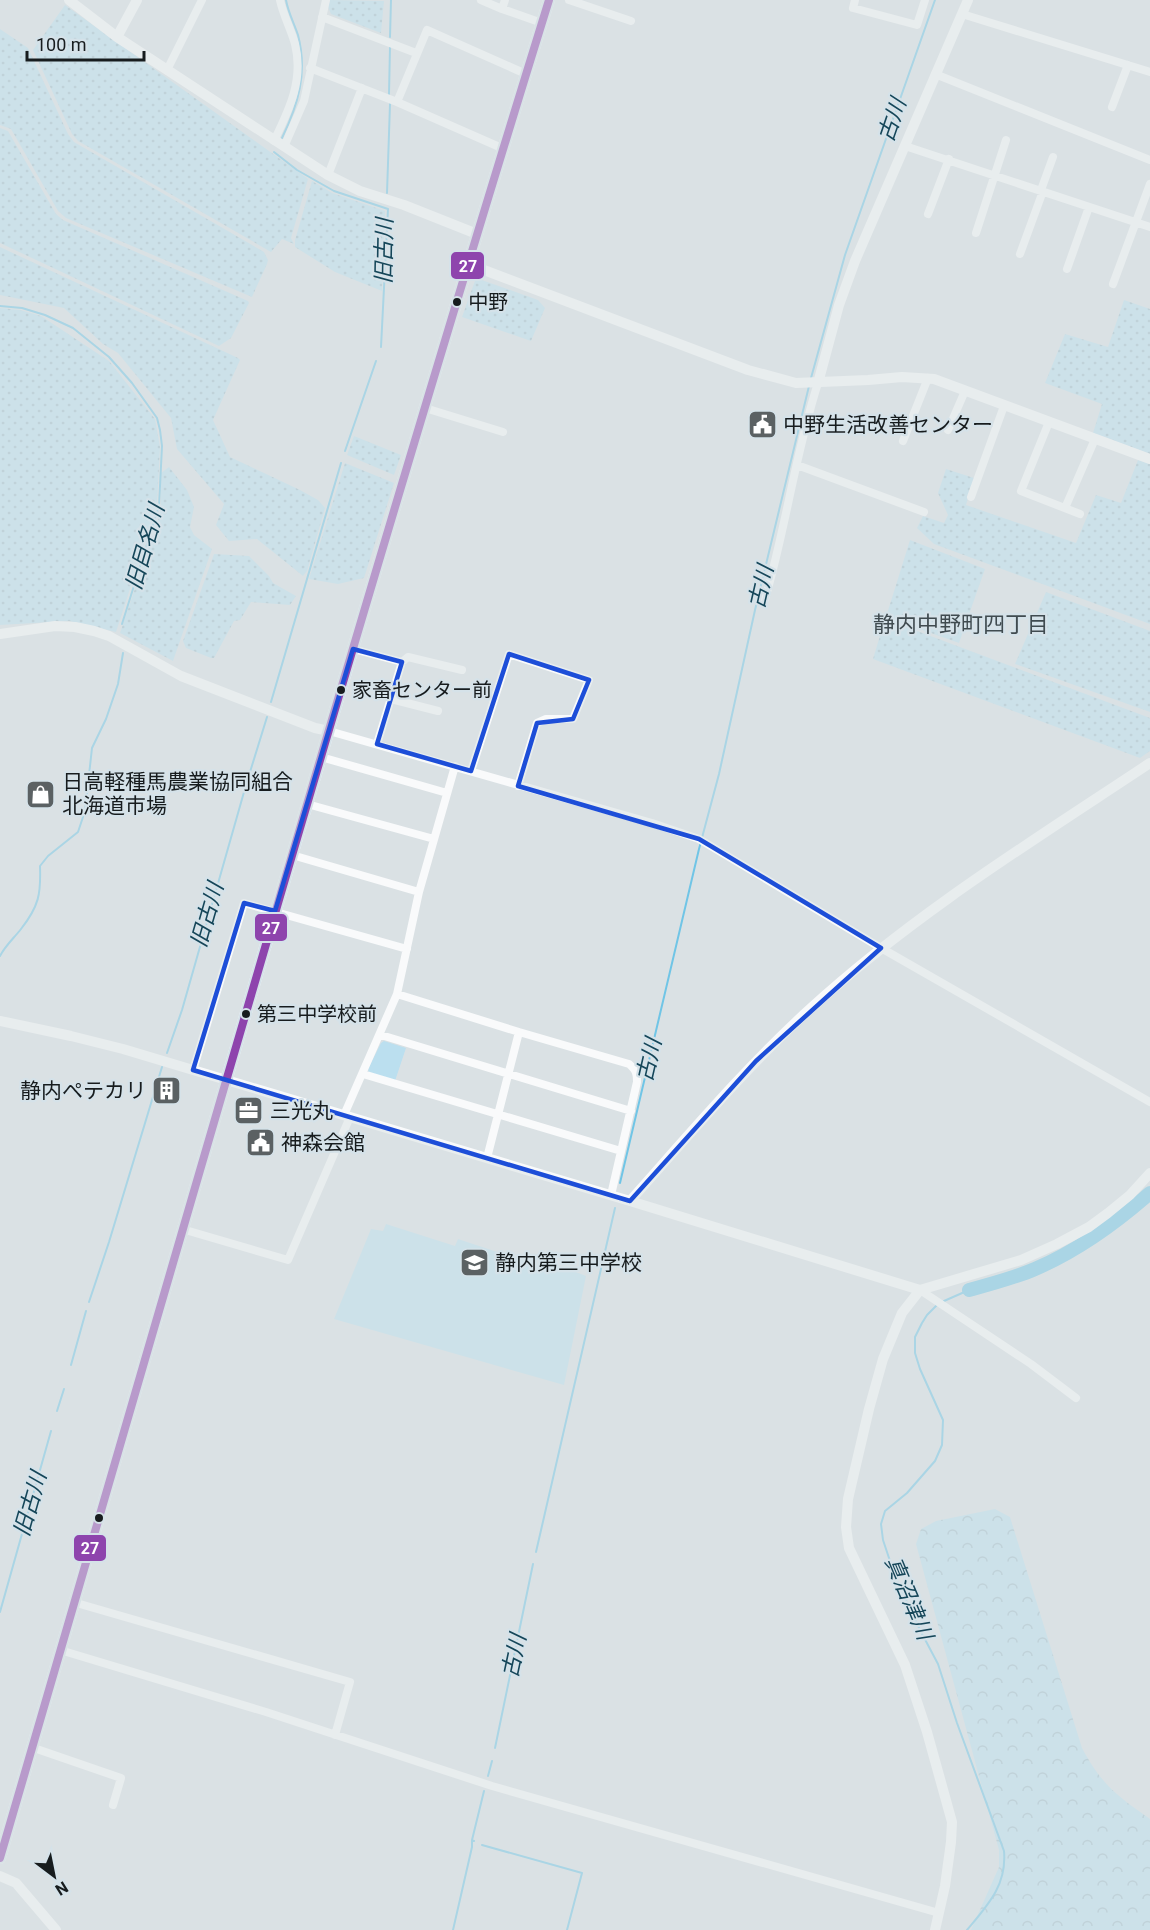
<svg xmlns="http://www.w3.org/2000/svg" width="1150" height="1930" viewBox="0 0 1150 1930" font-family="Roboto,'Noto Sans JP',sans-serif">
<defs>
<pattern id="grass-dots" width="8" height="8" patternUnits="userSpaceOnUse" patternTransform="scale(1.5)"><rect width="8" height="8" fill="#bbdfef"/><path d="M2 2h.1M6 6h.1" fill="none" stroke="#a0bfcc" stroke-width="1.8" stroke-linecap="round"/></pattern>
<pattern id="forest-crowns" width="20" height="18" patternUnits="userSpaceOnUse" patternTransform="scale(1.5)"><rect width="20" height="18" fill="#bbdfef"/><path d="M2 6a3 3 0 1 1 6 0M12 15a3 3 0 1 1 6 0" fill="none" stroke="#a0bfcc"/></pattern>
</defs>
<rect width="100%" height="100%" fill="#dae1e4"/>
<!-- grass -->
<path fill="url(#grass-dots)" d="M330 0 384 1 381 33 331 14 328 7Z
M65 5 308 179 291 238 294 244 282 239 271 252 78 141 72 134 33 50Z
M0 29 28 48 68 134 74 142 264 252 268 260 267 264 252 297 66 218 58 211 11 129 0 125Z
M0 128 8 131 56 214 63 220 248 301 249 303 231 338 219 346 0 243Z
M312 181 332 193 385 211 382 291 335 272 295 247V240Z
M0 247 238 358 240 360 213 420 230 457 300 490 318 500 325 508 307 571 303 576 257 539 229 541 216 525 224 504 177 449 171 418 118 353 103 344 64 308 0 295Z
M476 278 538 300 545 308 531 341 462 317Z
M1124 300 1150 309V454L1093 433 1102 404 1045 383 1065 334 1108 347Z
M0 308 20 310 41 316 109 361 155 419 160 447 157 505 116 632 69 621 0 625Z
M354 436 401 455 394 475 347 455Z
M1138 460 1150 464V624L934 544 917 528 923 516 944 523 948 515 938 493 946 469 974 478 966 505 1076 543 1096 495 1121 503Z
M345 463 394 483 364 578 338 584 309 579Z
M169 467 187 490 194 507 190 527 194 535 212 549 173 661 120 633 158 520 161 508V473Z
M910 540 985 569 959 643 886 617Z
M214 554 249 556 269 576 273 583 296 596 290 605 251 602 240 620 234 621 214 658H211L186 648 183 641Z
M1046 592 1150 631V712L1015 664Z
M885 619 1150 718V751L1140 758 873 659Z"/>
<!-- forest -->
<path fill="url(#forest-crowns)" d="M995 1509 1010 1517 1082 1748C1102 1785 1116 1795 1150 1819V1930H971L999 1867V1850L916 1544 921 1529 936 1521Z"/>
<!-- green -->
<path fill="#bbdfef" d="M384 1041 406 1048 395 1081 369 1073 368 1069 381 1043Z
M386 1224 455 1246 458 1239 554 1271 566 1268 586 1276 564 1385 334 1319 371 1229 383 1231Z"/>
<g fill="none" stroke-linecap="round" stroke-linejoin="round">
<!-- stream -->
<path stroke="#70c5e6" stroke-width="2" d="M390 37 391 0
M389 94 390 47
M282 138C298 105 308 73 298 35 294 23 288 12 286 0
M274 152 297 170 334 191 388 209 381 347
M387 193 390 104
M0 306 22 308 45 315 73 328 109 357 132 383 157 418 160 430 162 446 159 506 122 624
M811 378 845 255 935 0
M345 451 376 361
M271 702 341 463
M250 772 267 717
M0 956C5 946 14 938 21 929 39 906 41 894 40 866L48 856 78 832 85 811 92 748 106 719 118 684 123 653
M167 1053 182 1010 248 778
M620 1183 699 849 719 774 755 610 809 386
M944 1301 969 1290
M89 1302 109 1242 162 1067
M938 1304 927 1315 922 1323 915 1337V1353L920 1369 943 1420 942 1445 935 1461 907 1493 885 1511 881 1524 883 1540 896 1579 920 1630 938 1664 957 1723 1004 1851C1007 1885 988 1905 967 1930
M71 1365 86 1311
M57 1411 64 1389
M536 1552 615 1208
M0 1612 51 1431
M495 1748 533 1564
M488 1776 492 1761
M474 1841 472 1840 484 1791
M482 1845 582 1873 567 1930
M453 1930 472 1847V1840"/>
<!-- river -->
<path stroke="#70c5e6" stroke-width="14" d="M969 1290C991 1284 1014 1278 1035 1269 1075 1252 1117 1222 1150 1193"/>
<!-- street -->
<path stroke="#f9fafb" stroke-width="8" d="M481 0 502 9
M505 0 502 9 542 23
M569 0 631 21
M855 0 853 8 917 25 925 0
M962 14 1150 72
M322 17 416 53
M310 68 397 102
M167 70 202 0
M935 74 1150 160
M1112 107 1128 65
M274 141C289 110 304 80 295 44 291 29 283 15 280 0
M905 146 1150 227
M284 147 304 101 326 0
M504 149 397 102 427 30 526 74
M328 175 362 88
M1041 190 1053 157
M928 214 949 159
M976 233 1006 140
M1020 254 1043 191
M1067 269 1089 207
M1113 284 1150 184
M425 408 503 432
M1049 422 1021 491 1080 514
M948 430 965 391
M903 441 928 378
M797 465 924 512
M971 497 1004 406
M1065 508 1095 439
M765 599C786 528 795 454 818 383
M353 649 402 662 408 657 462 670
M391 699 438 711
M329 731 652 823 699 839 881 948 1150 1102
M377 744 402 662
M321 757 447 793
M471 771 509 654 589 680 573 719H546L537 723 518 786
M307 804 434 839
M292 855 419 892
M397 994 519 1032 487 1158
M519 1032 629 1064C636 1070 637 1073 637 1082L611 1195
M381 1035 631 1111
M193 1070 244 903 407 949
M363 1074 621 1151
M344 1115 397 994 419 892 455 766
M182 1229 288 1260 350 1117
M920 1290 1031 1364 1076 1398
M73 1602 350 1682 335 1735
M60 1650 266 1712 492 1786 939 1913
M31 1747 121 1778 113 1805"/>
<!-- secondary -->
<path stroke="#f9fafb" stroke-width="10" d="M69 0 117 37 328 175 360 191 404 205 477 234
M117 37 137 0
M468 264 748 370 796 383 868 380 902 377 934 379 1150 459
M818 383 839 305 855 261 968 0
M0 634 55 626 75 627 94 631 109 636 181 676 315 728 329 731
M0 1021 71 1036 123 1049 630 1201 920 1290 1021 1260 1057 1244 1089 1227 1108 1213 1130 1195 1150 1173
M630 1201C689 1135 746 1067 811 1008 914 914 1034 840 1150 763
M920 1290 902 1313 883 1359 869 1409 848 1499 846 1527 849 1548 905 1665 927 1732 952 1822 951 1842 945 1886 935 1930
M0 1876 16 1883 56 1930"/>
<!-- primary -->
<path stroke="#f9fafb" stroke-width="12" d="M0 1858C181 1238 358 617 549 0"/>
<defs>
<path id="bus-1" d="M0 1858C181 1238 358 617 549 0"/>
</defs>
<!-- bus-1 casing -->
<use href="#bus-1" stroke="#d5e2e9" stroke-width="12"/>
<!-- bus-1 -->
<use href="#bus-1" stroke="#8e44ad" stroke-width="8"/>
</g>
<!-- marked area -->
<path d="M0 0H1150V1930H0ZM353 649 402 662 377 744 471 771 509 654 589 680 573 719 537 723 518 786 699 839 881 948 756 1061 630 1201 193 1070 244 903 275 911Z" fill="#dae1e4" fill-opacity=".55" fill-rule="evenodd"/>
<path fill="none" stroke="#1d4ed8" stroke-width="4.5" stroke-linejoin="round" d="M353 649 402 662 377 744 471 771 509 654 589 680 573 719 537 723 518 786 699 839 881 948 756 1061 630 1201 193 1070 244 903 275 911Z"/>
<!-- icons -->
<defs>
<symbol id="civic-square" viewBox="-11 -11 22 22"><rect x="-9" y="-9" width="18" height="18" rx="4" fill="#5b6163" stroke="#d5e2e9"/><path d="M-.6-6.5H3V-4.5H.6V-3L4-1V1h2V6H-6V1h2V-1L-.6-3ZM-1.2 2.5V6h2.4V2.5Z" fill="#fff"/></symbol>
<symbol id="shop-square" viewBox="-11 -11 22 22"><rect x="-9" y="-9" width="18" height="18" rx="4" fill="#5b6163" stroke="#d5e2e9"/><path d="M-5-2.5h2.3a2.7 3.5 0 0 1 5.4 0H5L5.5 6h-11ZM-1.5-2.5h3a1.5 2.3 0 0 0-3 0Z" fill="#fff"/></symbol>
<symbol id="building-square" viewBox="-11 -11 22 22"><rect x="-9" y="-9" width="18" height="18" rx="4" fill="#5b6163" stroke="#d5e2e9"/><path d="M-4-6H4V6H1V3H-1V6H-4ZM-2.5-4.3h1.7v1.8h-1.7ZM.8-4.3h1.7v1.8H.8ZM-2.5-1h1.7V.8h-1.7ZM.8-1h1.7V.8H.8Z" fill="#fff"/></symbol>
<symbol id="office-square" viewBox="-11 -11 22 22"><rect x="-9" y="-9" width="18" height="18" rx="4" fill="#5b6163" stroke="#d5e2e9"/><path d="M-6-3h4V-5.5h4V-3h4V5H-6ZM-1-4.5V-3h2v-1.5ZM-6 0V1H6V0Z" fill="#fff"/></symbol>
<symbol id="school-square" viewBox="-11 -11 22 22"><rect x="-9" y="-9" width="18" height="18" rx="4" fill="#5b6163" stroke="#d5e2e9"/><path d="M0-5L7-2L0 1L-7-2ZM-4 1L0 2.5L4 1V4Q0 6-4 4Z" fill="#fff"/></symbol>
</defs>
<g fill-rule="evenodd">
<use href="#civic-square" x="746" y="408" width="33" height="33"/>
<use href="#shop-square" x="24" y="778" width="33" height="33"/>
<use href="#building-square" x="150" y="1074" width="33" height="33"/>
<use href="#office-square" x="232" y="1094" width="33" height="33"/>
<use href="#civic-square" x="244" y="1126" width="33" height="33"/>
<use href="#school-square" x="458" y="1246" width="33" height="33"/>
</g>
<!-- markers -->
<g fill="#171c1e" stroke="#d5e2e9" stroke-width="2">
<circle cx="457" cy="302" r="5"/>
<circle cx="341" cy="690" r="5"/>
<circle cx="246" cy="1014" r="5"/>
<circle cx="99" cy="1518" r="5"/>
</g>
<g text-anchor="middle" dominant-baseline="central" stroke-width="4.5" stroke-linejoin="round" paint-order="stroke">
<!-- bus labels -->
<g font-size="20" fill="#171c1e" stroke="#d5e2e9" text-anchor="start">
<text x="468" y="302">中野</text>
<text x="352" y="690">家畜センター前</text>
<text x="257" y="1014">第三中学校前</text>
</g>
<!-- poi labels -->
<g font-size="21" fill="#171c1e" stroke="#d5e2e9" text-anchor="start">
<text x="783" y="425">中野生活改善センター</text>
<text x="62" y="782">日高軽種馬農業協同組合<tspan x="62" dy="24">北海道市場</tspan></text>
<text x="146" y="1091" text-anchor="end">静内ぺテカリ</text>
<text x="270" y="1111">三光丸</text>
<text x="281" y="1143">神森会館</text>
<text x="495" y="1263">静内第三中学校</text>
</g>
<!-- water labels -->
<g font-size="22" font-style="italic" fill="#154659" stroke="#d5e2e9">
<text transform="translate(892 120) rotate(-71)">古川</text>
<text transform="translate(384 251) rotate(-89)">旧古川</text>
<text transform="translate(145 547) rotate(-74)">旧目名川</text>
<text transform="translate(761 587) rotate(-77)">古川</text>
<text transform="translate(207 915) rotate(-74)">旧古川</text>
<text transform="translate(649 1060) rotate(-77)">古川</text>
<text transform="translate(30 1504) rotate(-74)">旧古川</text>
<text transform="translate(909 1598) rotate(67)">真沼津川</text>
<text transform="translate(514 1656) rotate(-78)">古川</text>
</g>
<!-- neighbourhood labels -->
<g font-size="22" fill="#404b50" stroke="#d5e2e9">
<text x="961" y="624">静内中野町四丁目</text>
</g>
</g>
<g stroke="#d5e2e9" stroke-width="2">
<rect x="450" y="251" width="35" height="29" rx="6" fill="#8e44ad"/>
<rect x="254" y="913" width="34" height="29" rx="6" fill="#8e44ad"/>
<rect x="73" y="1534" width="34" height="28" rx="6" fill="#8e44ad"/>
</g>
<g font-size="16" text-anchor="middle" font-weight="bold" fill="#fff">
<text x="468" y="272">27</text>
<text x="271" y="934">27</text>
<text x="90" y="1554">27</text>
</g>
<!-- north arrow -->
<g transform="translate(54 1876) rotate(148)" stroke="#d5e2e9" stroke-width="4.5" paint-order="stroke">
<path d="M0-4.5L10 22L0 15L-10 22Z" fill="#171c1e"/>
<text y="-9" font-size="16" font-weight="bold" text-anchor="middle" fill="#171c1e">N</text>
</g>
<!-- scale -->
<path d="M27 51v9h117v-9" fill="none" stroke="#171c1e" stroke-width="3"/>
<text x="36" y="51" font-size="18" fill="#171c1e" stroke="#d5e2e9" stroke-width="4.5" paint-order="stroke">100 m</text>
</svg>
